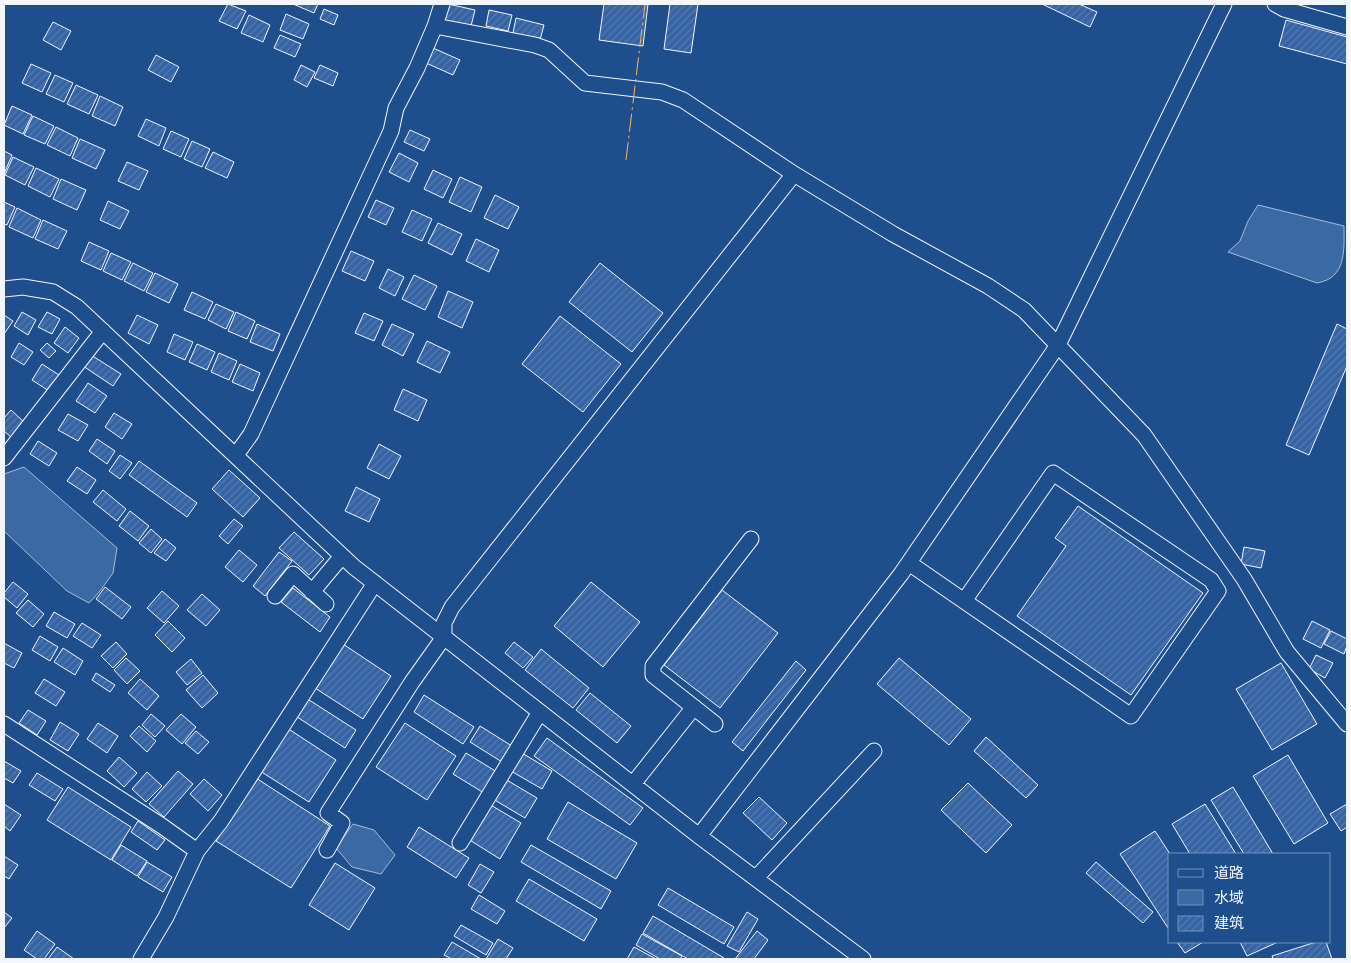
<svg xmlns="http://www.w3.org/2000/svg" width="1351" height="963" viewBox="0 0 1351 963" font-family="Montserrat,'Noto Sans SC',sans-serif">
<defs>
<pattern id="building-hatch" width="6" height="6" patternUnits="userSpaceOnUse" patternTransform="scale(1.25)"><rect width="6" height="6" fill="#3563a3"/><path d="M-1 1l2-2M0 6l6-6M5 7l2-2" fill="none" stroke="#537ab1"/></pattern>
</defs>
<rect width="100%" height="100%" fill="#1f4e8c"/>
<!-- water -->
<path fill="#3b69a3" stroke="#a8bbd7" d="M1258 205 1344 226C1344 249 1347 278 1317 283L1228 252 1240 241 1248 221Z
M24 467 117 548 113 573 100 591 89 603 67 591 4 531V474Z
M353 824 374 830 395 855 381 874 352 867 336 848Z"/>
<!-- building -->
<path fill="url(#building-hatch)" stroke="#f2f6ff" d="M228 4 246 11 237 29 219 21Z
M293 4H318L314 13Z
M448 4 475 10 471 26 444 21Z
M604 4H648L643 46 599 40Z
M670 4H698L691 53 664 49Z
M1042 4H1079L1097 12 1090 27Z
M324 9 338 15 334 25 320 19Z
M489 10 512 15 508 31 486 26Z
M286 14 309 24 303 39 280 30Z
M249 15 270 25 263 42 241 33Z
M516 18 544 25 540 40 513 33Z
M1286 20 1347 37V64L1279 46Z
M53 22 71 31 61 50 43 40Z
M280 35 301 44 295 57 274 48Z
M433 48 460 60 453 75 426 63Z
M156 55 179 67 171 82 148 70Z
M31 64 51 73 42 92 22 83Z
M301 65 315 72 307 87 294 80Z
M320 65 338 73 333 86 314 78Z
M55 75 73 83 64 102 46 94Z
M76 85 98 95 89 114 67 104Z
M100 96 123 107 115 126 92 116Z
M12 106 32 115 23 134 4 125Z
M33 116 54 126 45 144 24 135Z
M146 119 166 128 159 146 138 136Z
M56 127 78 138 70 156 47 145Z
M410 130 430 139 424 151 404 142Z
M171 131 189 139 181 157 163 149Z
M80 139 105 150 96 169 72 158Z
M192 141 210 149 202 167 184 159Z
M4 151 12 155 4 174Z
M213 152 234 162 227 178 205 168Z
M399 153 418 163 409 182 389 172Z
M13 157 34 167 25 185 5 175Z
M127 162 148 171 139 190 118 181Z
M36 168 59 179 50 197 28 186Z
M433 170 452 179 443 198 424 189Z
M460 177 482 187 471 212 449 202Z
M61 179 86 190 77 210 53 199Z
M495 195 519 207 508 229 484 218Z
M376 200 394 208 386 225 368 217Z
M108 201 129 211 120 229 100 220Z
M4 202 15 207 7 225 4 224Z
M17 208 41 220 33 238 9 227Z
M412 210 432 219 422 241 402 232Z
M43 220 67 231 58 249 35 239Z
M438 223 462 234 452 255 428 243Z
M476 239 499 250 489 272 466 261Z
M89 242 109 251 101 270 81 261Z
M351 251 374 261 365 281 342 271Z
M111 253 131 262 122 280 103 271Z
M133 263 153 273 144 291 124 281Z
M600 263 663 313 632 352 569 302Z
M388 269 404 277 395 296 379 288Z
M155 273 178 284 169 303 146 292Z
M414 275 437 286 425 310 402 299Z
M448 291 473 302 462 328 438 317Z
M192 292 213 302 205 319 184 310Z
M216 304 234 312 226 329 208 320Z
M22 312 36 320 28 335 14 326Z
M47 312 60 319 52 334 38 327Z
M236 312 255 321 247 339 228 331Z
M364 313 383 321 374 341 355 333Z
M4 315 13 321 4 334Z
M137 315 158 325 149 344 128 333Z
M560 316 621 364 583 412 522 364Z
M257 324 280 334 273 351 250 342Z
M392 324 414 334 403 356 382 345Z
M1337 324 1347 329V366L1309 455 1286 445Z
M65 327 79 338 68 353 54 343Z
M174 334 193 342 185 360 167 352Z
M427 341 450 352 440 373 417 362Z
M19 343 33 352 24 365 11 357Z
M47 343 56 351 49 358 40 350Z
M197 344 215 352 207 370 189 362Z
M219 353 237 361 229 380 211 372Z
M91 355 121 374 113 386 83 366Z
M42 364 59 375 49 391 32 380Z
M240 364 260 373 253 391 232 382Z
M88 383 107 396 95 413 76 401Z
M403 389 427 400 418 421 394 410Z
M11 410 25 423 12 438 4 431V418Z
M114 413 132 424 122 439 105 427Z
M68 414 88 425 78 441 58 430Z
M97 439 115 451 107 464 89 451Z
M38 441 57 453 49 466 30 454Z
M379 444 401 456 389 479 367 468Z
M120 455 132 463 120 479 109 471Z
M139 461 197 503 187 517 129 475Z
M77 467 96 480 87 494 67 481Z
M229 470 260 498 243 517 212 489Z
M356 487 380 499 369 522 345 511Z
M103 490 126 509 117 521 93 502Z
M1078 506 1203 593 1131 695 1017 616 1066 546 1055 538Z
M130 511 149 526 138 541 119 526Z
M234 519 243 526 228 544 219 536Z
M151 529 162 539 151 553 139 543Z
M294 532 324 559 309 575 279 548Z
M165 539 176 548 166 561 154 553Z
M1244 547 1265 551 1261 568 1241 564Z
M239 550 257 565 243 582 225 567Z
M279 552 292 561 265 596 253 586Z
M13 582 28 594 17 608 4 597V593Z
M591 582 640 622 603 667 554 626Z
M105 587 131 607 122 619 96 599Z
M293 588 330 617 320 632 281 602Z
M722 590 778 633 720 708 664 665Z
M162 591 179 606 164 623 147 608Z
M202 594 220 610 206 626 187 610Z
M28 600 44 614 33 627 16 613Z
M54 612 75 624 67 638 46 626Z
M168 621 185 638 172 652 155 635Z
M1312 621 1330 630 1321 648 1303 639Z
M82 623 101 635 92 648 73 636Z
M1331 631 1347 639V646L1344 654 1324 644Z
M40 636 58 647 50 661 32 650Z
M116 642 127 654 113 668 101 656Z
M514 642 533 657 523 668 505 653Z
M4 643 22 653 14 668 4 663Z
M343 644 391 676 363 719 315 688Z
M63 648 83 661 75 675 54 662Z
M541 649 589 688 573 708 525 670Z
M1316 655 1333 663 1325 678 1309 669Z
M126 658 140 671 127 684 114 670Z
M899 658 971 719 949 745 877 684Z
M191 659 202 673 187 685 176 672Z
M796 661 806 670 743 751 732 742Z
M1281 663 1317 724 1272 750 1236 689Z
M96 673 115 685 110 692 92 680Z
M203 675 218 693 202 708 186 690Z
M44 679 65 692 56 706 35 693Z
M140 679 159 696 147 710 128 693Z
M590 693 631 726 617 743 576 710Z
M424 695 474 727 463 744 414 712Z
M306 698 356 730 345 748 294 715Z
M28 710 46 721 37 735 19 723Z
M151 714 165 726 155 737 142 725Z
M181 714 196 727 182 744 166 730Z
M60 722 79 734 68 751 50 740Z
M98 723 118 736 107 753 87 739Z
M405 723 456 756 427 800 376 767Z
M139 726 156 741 147 752 130 736Z
M480 726 512 746 502 762 470 742Z
M287 728 336 760 309 802 260 771Z
M196 731 209 742 198 754 185 743Z
M986 737 1038 785 1026 798 974 751Z
M547 738 643 808 630 825 534 756Z
M466 753 497 772 484 793 453 774Z
M522 753 552 771 542 789 511 771Z
M1288 755 1328 823 1294 844 1253 776Z
M119 757 137 773 124 787 107 771Z
M4 761 21 771 13 783 4 778Z
M178 771 193 784 164 817 149 804Z
M147 772 162 786 146 802 132 789Z
M37 773 63 789 55 801 29 785Z
M256 778 330 826 291 888 216 841Z
M204 779 222 795 208 811 190 794Z
M505 779 537 798 525 818 493 799Z
M968 783 1012 825 986 853 941 810Z
M68 787 131 827 111 860 47 820Z
M1233 787 1273 854H1244L1211 800Z
M759 797 787 823 772 840 743 813Z
M568 802 637 843 616 879 547 839Z
M4 804 21 815 10 831 4 826Z
M489 804 521 823 500 859 468 839Z
M1205 804 1236 854H1190L1172 824Z
M1347 804V827L1341 831 1330 814Z
M138 821 165 840 157 850 131 832Z
M419 827 469 858 456 878 407 847Z
M1155 831 1170 854V931L1120 854Z
M121 845 147 861 137 876 112 860Z
M531 845 611 891 601 909 521 862Z
M4 856 18 865 9 879 4 876Z
M147 862 172 877 163 892 138 877Z
M1096 862 1153 912 1143 923 1086 873Z
M335 863 375 888 349 930 309 905Z
M480 864 494 872 481 893 468 885Z
M529 879 597 919 584 941 516 901Z
M668 888 734 927 724 944 658 905Z
M479 895 505 911 497 924 471 909Z
M4 912 12 918 4 928Z
M747 912 758 919 739 952 727 946Z
M653 916 724 958 723 959H688L643 933Z
M461 925 493 943 486 955 454 936Z
M37 931 55 944 44 959H37L24 950Z
M757 931 768 940 754 959H735Z
M642 934 682 956 680 959H660L636 945Z
M498 939 513 948 506 959H486Z
M452 942 481 959H452L444 955Z
M1177 942H1203L1185 953Z
M1240 942H1278L1247 956Z
M1316 942H1326L1332 959H1273L1272 956Z
M57 947 74 959H48Z
M634 947 656 959H627Z"/>
<g fill="none" stroke-linecap="round" stroke-linejoin="round">
<defs>
<path id="minor" d="M1275 4 1284 9 1347 27
M435 26 535 45 549 50 585 83 662 92 683 100 794 174 893 234 988 286 1024 310 1144 435 1244 579 1287 652 1347 724
M4 289 23 287 53 292 77 307 354 567 699 836 863 959
M236 455 251 434 391 131 396 108 417 68 435 26 442 4
M4 458 103 331
M909 563 1131 716 1218 591 1211 580 1053 473 964 601
M312 592 342 556
M275 596 293 574 326 604
M4 724 162 826 197 851
M715 724 653 675V666L751 539
M633 784 694 707
M699 836 901 574 1058 345 1224 4
M460 843 540 712
M327 850 342 823 328 813 412 682 444 637V623L452 607 794 174
M756 878 874 751
M141 959 166 917 197 851 221 821 375 583"/>
</defs>
<!-- minor casing -->
<use href="#minor" stroke="#f2f6ff" stroke-width="17"/>
<!-- minor -->
<use href="#minor" stroke="#1f4e8c" stroke-width="15"/>
<!-- power -->
<path stroke="#ffb74d" stroke-width="1" stroke-dasharray="18 4 2.5 4" stroke-linecap="butt" d="M626 160 645 4"/>
</g>
<!-- border -->
<rect width="1351" height="963" fill="none" stroke="#f2f6ff" stroke-width="10"/>
<!-- legend -->
<rect x="1168" y="853" width="162" height="90" fill="#1f4e8c" stroke="#7391ba"/>
<rect x="1178" y="869" width="25" height="8" fill="#1f4e8c" stroke="#7391ba"/>
<text x="1214" y="878" font-size="15" fill="#f2f6ff">道路</text>
<rect x="1178" y="890" width="25" height="15" fill="#3b69a3" stroke="#7391ba"/>
<text x="1214" y="903" font-size="15" fill="#f2f6ff">水域</text>
<rect x="1178" y="916" width="25" height="15" fill="url(#building-hatch)" stroke="#7391ba"/>
<text x="1214" y="928" font-size="15" fill="#f2f6ff">建筑</text>
</svg>
